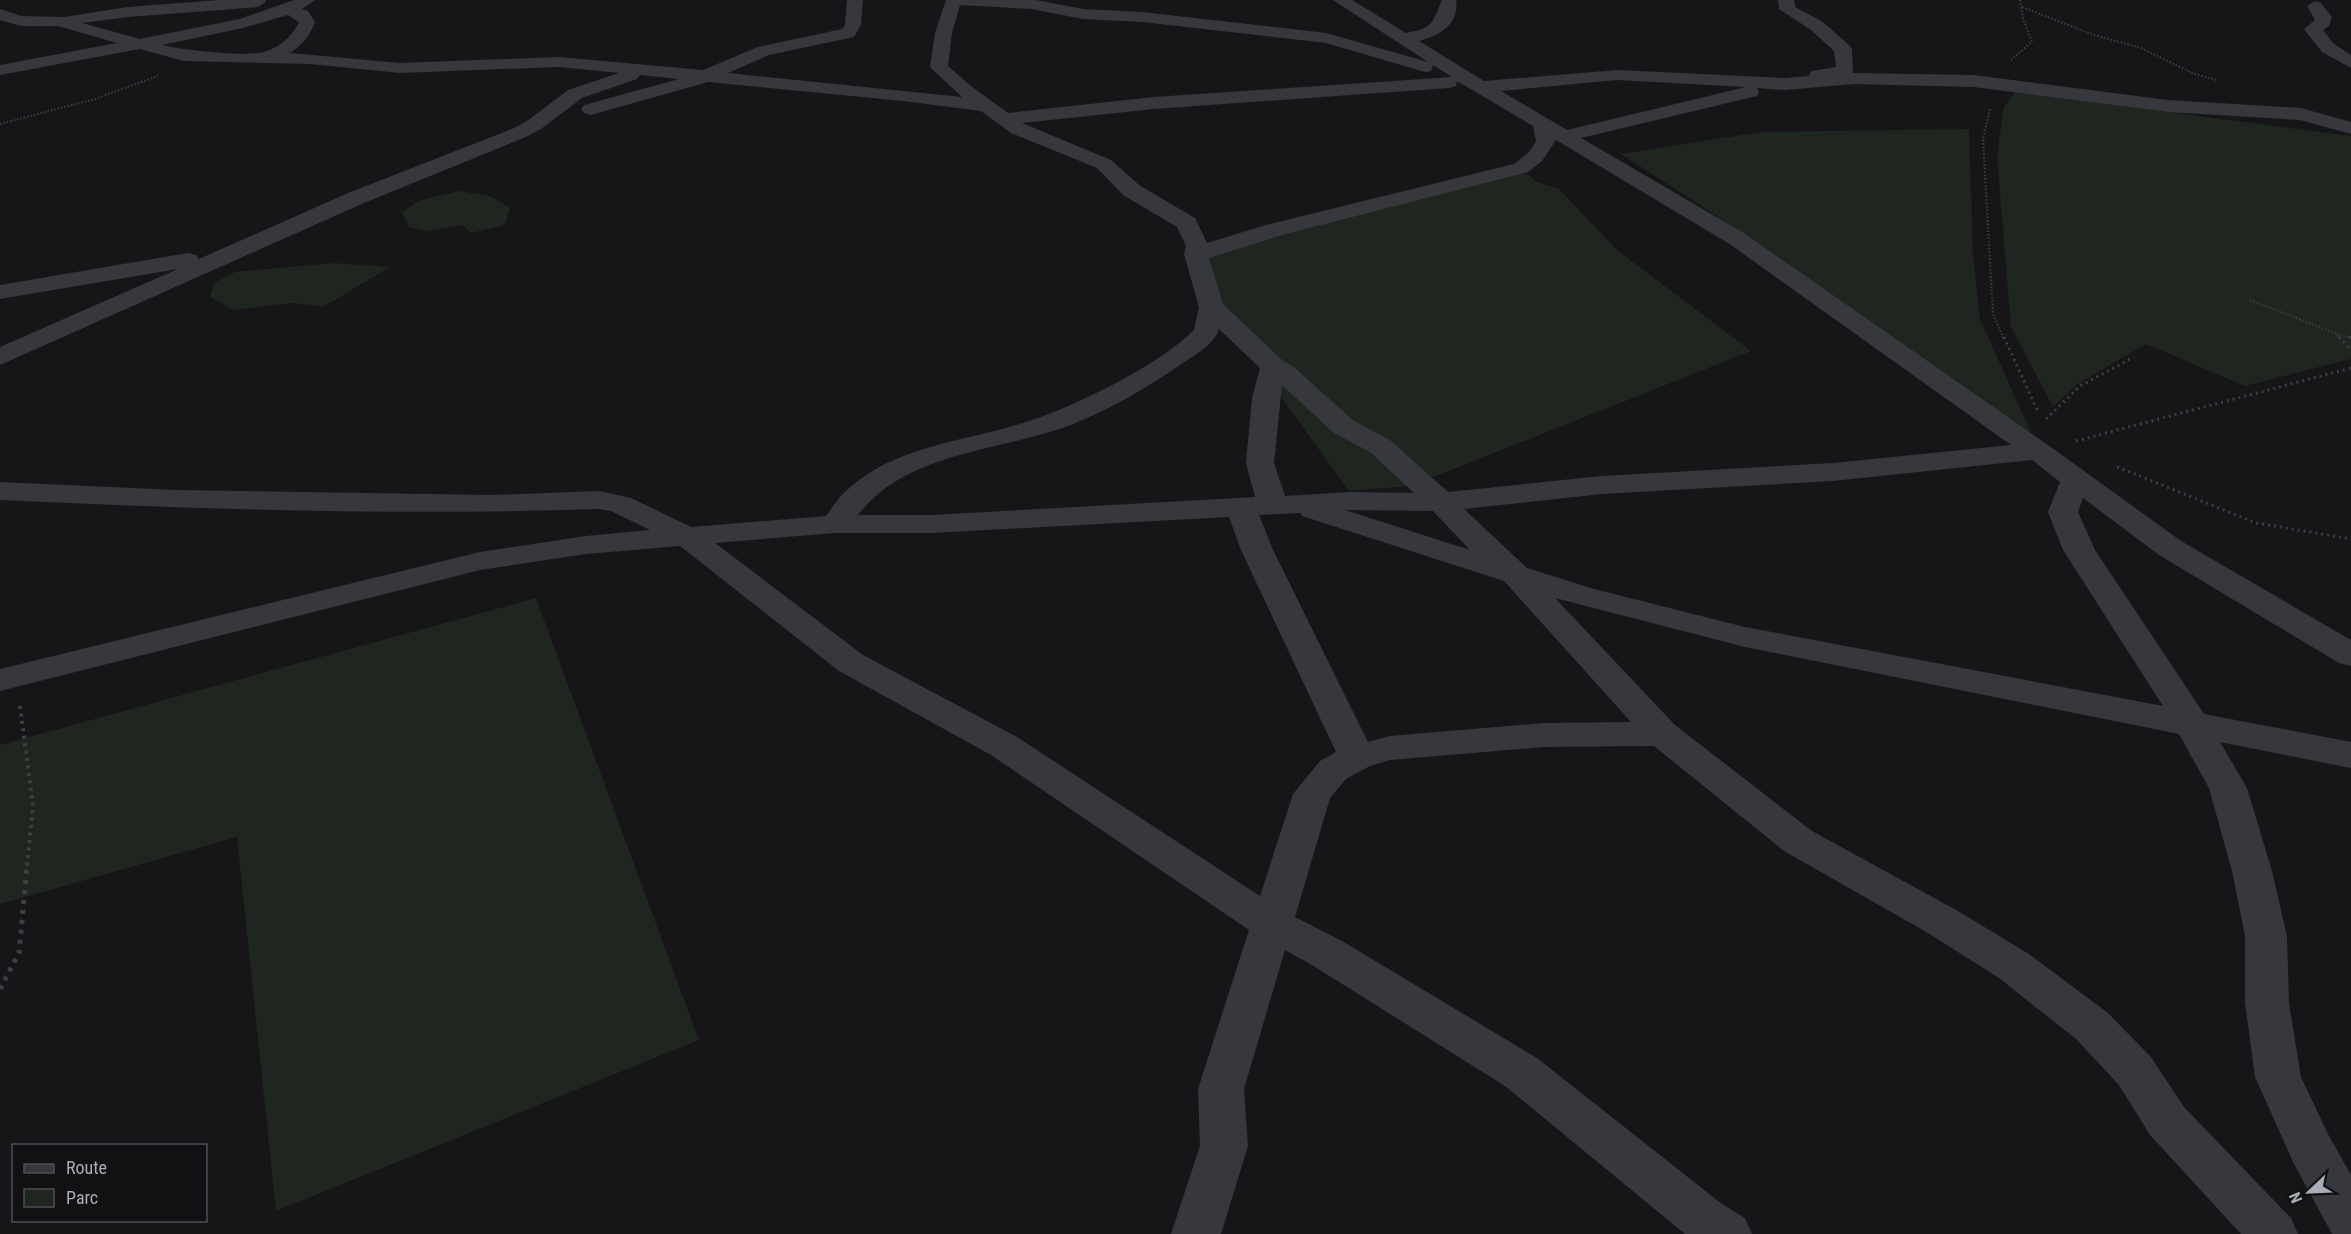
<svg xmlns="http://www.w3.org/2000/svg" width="2351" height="1234" viewBox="0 0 2351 1234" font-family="'Roboto Condensed',sans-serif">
<rect width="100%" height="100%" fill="#161618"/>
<!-- green -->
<path fill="#1e261f" d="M2015 92 2351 136V359L2245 386 2146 344 2076 385 2053 407 2011 327 1997 156 2004 107Z
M1969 129 1973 255 1980 319 2032 435 1760 244 1621 154 1761 132Z
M1517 166 1537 182 1559 189 1618 251 1751 351 1411 486 1349 491 1216 307 1200 249Z
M459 191 490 196 510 208 505 225 471 233 463 225 427 231 409 227 402 212 420 200Z
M333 263 390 267 323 307 294 303 233 310 210 297 214 283 235 272Z
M536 598 699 1040 276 1211 237 837 0 904V745Z"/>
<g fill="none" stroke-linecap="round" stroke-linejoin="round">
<!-- path-far3 -->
<path stroke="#3d3f44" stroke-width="2" stroke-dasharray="1.5 2" stroke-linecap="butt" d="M2022 7 2094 35 2141 48 2192 73 2216 80
M2011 60 2032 42 2023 19 2020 0
M1990 109 1983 139 1993 314 2004 339
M0 124 95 99 158 76
M2250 300 2335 333 2340 339
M2337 334 2351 338"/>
<!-- path-far2 -->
<path stroke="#3d3f44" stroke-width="3" stroke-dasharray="2 4" stroke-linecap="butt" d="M2004 337 2038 412
M2339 337 2351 350
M2349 337 2351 338
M2046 419 2080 386 2134 357
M2076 441 2351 368
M2117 467 2256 523 2351 539"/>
<!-- path-far1 -->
<path stroke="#3d3f44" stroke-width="4" stroke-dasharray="3 4.5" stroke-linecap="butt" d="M20 706 33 806 27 867"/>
<!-- path -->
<path stroke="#3d3f44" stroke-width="5" stroke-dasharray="4 6" stroke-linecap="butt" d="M0 989 19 953 27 866"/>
<!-- minor -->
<path fill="#37383d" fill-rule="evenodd" d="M220 0H265L266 2 258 7 128 17 82 23 140 39 240 19 294 0H315L302 9 308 11 315 22C310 36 302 45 290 53L400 63 559 57 703 70 758 47 842 29 845 25 847 0H863L861 25 854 37 769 55 728 73 962 97 930 67 935 33 946 0H1036L1083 9 1142 12 1326 33 1428 62 1333 0H1352L1406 33C1434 28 1432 23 1442 0H1456C1460 24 1439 36 1419 41L1484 81 1617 70 1785 78 1809 76 1811 71 1836 67 1834 51 1811 30 1779 9 1778 0H1794L1795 7 1823 22 1849 45 1852 49 1853 73 1973 75 2168 100 2301 108 2351 122V134L2300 120 2168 112 1973 87 1854 84 1785 90 1757 88 1759 92 1757 96 1581 138 1744 233 2048 445 2181 541 2351 640V666L2339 663 2159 555 2083 498 2078 512 2095 550 2204 714 2351 742V768L2220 742 2247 788 2272 871 2287 936 2289 1003 2301 1077 2328 1134 2351 1175V1234H2332L2294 1164 2255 1077 2245 1003V936L2232 871 2209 788 2179 734 1745 647 1555 598 1675 725 1812 831 1958 911 2029 954 2108 1013 2151 1057 2184 1107 2291 1218 2298 1234H2241L2150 1135 2119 1085 2076 1039 1999 978 1928 933 1784 851 1654 746 1545 747 1390 760 1370 766 1346 779 1330 798 1295 917 1342 941 1537 1058 1722 1204 1745 1218 1752 1234H1685L1505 1086 1312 965 1285 950 1244 1089 1248 1146 1221 1234H1171L1200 1146 1198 1089 1249 930 991 755 839 671 680 546 586 554 480 570 0 691V669L480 552 586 536 650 530 611 511 599 509C399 516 199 509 0 500V482L176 490 492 495 599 491 631 498 691 527 826 516C832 508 838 498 846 491 894 446 962 442 1023 423 1074 407 1156 367 1194 330L1199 307 1184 254 1186 246 1177 227 1123 195 1097 168 1011 133 981 111 903 101 708 82 591 115 584 113 581 109 584 105 679 79 640 75 637 79 582 98 541 129 526 137 364 203 0 365V347L178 269 0 299V285L188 253 196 255 199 259 348 193 512 129 527 121 568 90 619 73 559 67 400 73 310 64 184 61 140 49 0 75V65L117 43 58 26H21L0 20V9L21 16 64 17 128 7ZM960 5 1031 9 1083 19 1142 22 1326 43 1425 72 1431 71 1433 65 1452 77 1154 97 1008 113 971 86 948 66 952 33ZM288 15 299 22C292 37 280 47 264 52 246 57 182 50 162 45L243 28ZM1617 80 1746 87 1567 130 1501 91ZM1457 81 1533 126 1536 142 1528 153 1514 164 1266 225 1207 243 1195 218 1139 185 1111 160 1022 123 1154 109 1449 88 1456 86ZM1556 140 1728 243 2011 445 1833 463 1602 476 1448 492 1390 440 1354 421 1295 368 1282 360 1223 304 1209 258 1282 235 1528 172 1542 161ZM1219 329 1260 368 1252 398 1246 463 1255 497 931 515H858C905 452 1000 451 1068 426 1107 411 1145 389 1180 365 1193 356 1214 345 1219 329ZM1282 385 1334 433 1370 452 1414 493 1349 492 1285 496 1274 463ZM2032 460 2060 482 2048 512 2063 550 2163 706 1745 627 1594 589 1527 568 1464 509 1602 494 1833 481ZM1345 510 1433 511 1470 550ZM1300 513 1302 516 1504 581 1631 722 1545 723 1390 736 1368 742 1273 550 1259 515ZM1229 517 1241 550 1336 752 1320 761 1293 794 1260 896 1017 737 863 655 715 543 835 533H931Z
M2315 1 2321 3 2332 17 2329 26 2323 30 2334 44 2351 55V68L2322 52 2304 29 2315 20 2307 6Z"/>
</g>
<!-- legend -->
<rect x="12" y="1144" width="195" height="78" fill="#111113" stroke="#4d4f55" stroke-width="1.5"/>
<rect x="24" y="1164" width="30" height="9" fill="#37383d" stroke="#4d4f55" stroke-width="1.5"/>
<text x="66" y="1174" font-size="18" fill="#a8adb8">Route</text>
<rect x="24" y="1189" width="30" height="18" fill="#1e261f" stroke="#4d4f55" stroke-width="1.5"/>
<text x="66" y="1204" font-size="18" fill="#a8adb8">Parc</text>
<!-- north arrow -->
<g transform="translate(2309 1192) rotate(247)" stroke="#111113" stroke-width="4.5" paint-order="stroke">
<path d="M0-4.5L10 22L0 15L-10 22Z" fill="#a8adb8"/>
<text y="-9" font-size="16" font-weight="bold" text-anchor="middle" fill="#a8adb8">N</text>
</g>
</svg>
